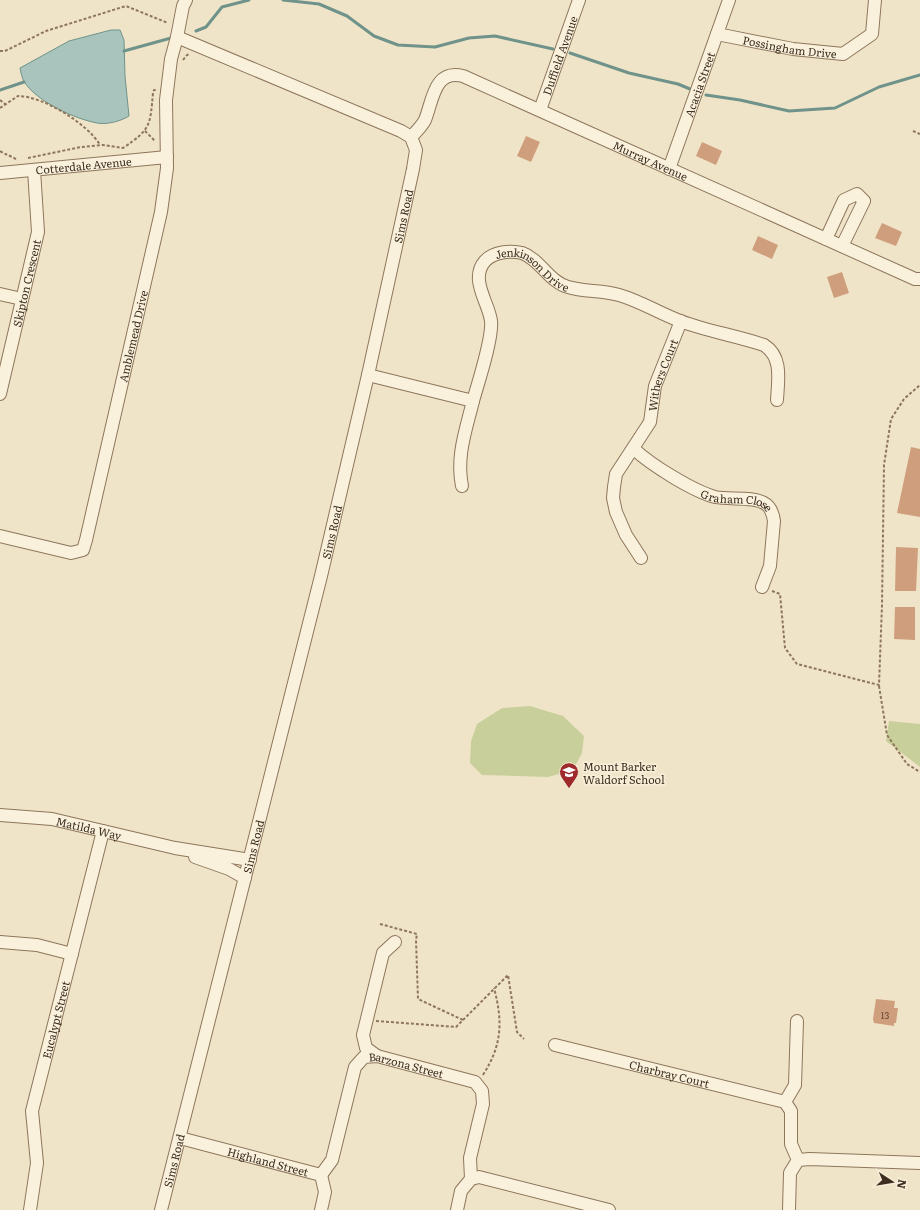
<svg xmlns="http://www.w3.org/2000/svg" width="920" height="1210" viewBox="0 0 920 1210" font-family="Literata,serif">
<rect width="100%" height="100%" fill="#f0e4c8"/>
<!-- green -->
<path fill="#c9cf9b" d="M530 706 563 716 584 736 582 753 573 770 548 777 482 775 470 763 471 741 477 724 502 708Z
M889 721 920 724V767L886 741Z"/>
<!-- water -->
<path fill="#a9c4bc" stroke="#6f938a" d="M111 30H120L124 40 125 76 129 116C121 121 107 125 97 123 75 119 38 102 25 83 22 79 21 73 20 68L69 41Z"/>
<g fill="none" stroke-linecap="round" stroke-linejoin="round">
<!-- stream -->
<path stroke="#6f938a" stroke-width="3" d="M283 0 319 4 347 16 374 36 398 45 435 47 469 38 495 36 553 49
M196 31 206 27 222 7 249 0
M124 51 171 38
M570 53 629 73 678 84 690 89
M0 90 24 82
M706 95 740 100 789 111 835 108 879 87 920 75"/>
</g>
<!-- building -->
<path fill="#cf9f7d" d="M526 136 540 142 531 162 517 156Z
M702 142 722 151 716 165 696 156Z
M882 223 902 232 896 246 875 238Z
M758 236 778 245 772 259 752 250Z
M842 272 849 293 834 298 827 277Z
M911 447 920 449V517L897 513Z
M896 547 918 548 916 591H895Z
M895 607H915V640L894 639Z
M876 999 895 1001 894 1008H898L896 1023H894V1026L874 1023 873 1019Z"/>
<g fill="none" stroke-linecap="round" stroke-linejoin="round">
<defs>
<g id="minor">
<path id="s1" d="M717 34 793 49 843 54 872 34 875 0"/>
<path id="s2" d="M540 110 579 0"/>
<path id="s3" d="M411 137C416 132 422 126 425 120 433 100 434 69 463 76L915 279H920"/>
<path id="s4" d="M669 169 729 0"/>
<path id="s5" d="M0 173 167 157"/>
<path d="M826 239 844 200 857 194 864 201 842 246"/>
<path d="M0 294 22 299"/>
<path id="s6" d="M368 375 473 401C478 383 493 338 491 321 489 303 469 279 485 261 493 252 511 250 522 253 540 259 549 282 568 287 584 292 602 290 619 295 640 301 659 313 680 321 707 331 737 336 764 345 783 357 778 380 777 400"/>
<path id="s7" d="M0 394 38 232 34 170"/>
<path id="s8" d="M634 449C651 465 693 491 715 497 729 500 753 496 764 503 770 506 773 514 774 521L770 566 762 587"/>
<path d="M462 486C456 456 466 430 473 401"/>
<path id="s9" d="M0 536 71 553 83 550 86 540 161 212 167 168 166 100 171 59 177 37"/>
<path id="s10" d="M641 558 626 535 616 512 613 498 614 487 616 474 650 422 655 386 681 321"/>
<path id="s11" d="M0 815 52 819 175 848 250 860"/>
<path d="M195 857 229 869 245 878"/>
<path d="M0 942 37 945 72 954"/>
<path id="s12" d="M555 1045 785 1102 791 1111V1144L798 1160"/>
<path d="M377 1056 366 1048 363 1035 383 953 395 942"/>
<path d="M785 1102 795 1085 797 1021"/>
<path id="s13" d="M180 1138 321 1175 325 1192 321 1210"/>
<path id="s14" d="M321 1175 332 1160 355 1067 364 1057 377 1056 475 1082 482 1091 483 1104 470 1158 471 1179"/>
<path id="s15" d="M30 1210 37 1163 32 1111 103 831"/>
<path id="s16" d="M161 1210 321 576 368 375 413 169 416 150 411 137 401 131 177 37 183 6 186 0"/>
<path d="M457 1210 461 1191 471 1179 479 1177 609 1210"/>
<path d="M789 1210 790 1173 798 1160 810 1159 920 1163"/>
</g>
</defs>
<!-- minor casing -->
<use href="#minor" stroke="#8d765c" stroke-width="14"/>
<!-- path -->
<path stroke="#8d765c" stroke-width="2" stroke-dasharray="3 2" stroke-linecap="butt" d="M0 51H5L46 31 126 6 168 23
M183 60 187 55 190 54
M0 100 5 104
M0 108 18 96C43 96 88 124 100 145
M145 131 155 141
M913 131 920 134
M0 151C6 155 12 156 17 160
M28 158 81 147 103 145 123 148C151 129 150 126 153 93L154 90H157
M772 591 780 594 785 648 797 664 879 685 882 605 884 465 891 419 904 399 920 385
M879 686 887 735 907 764 920 772
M380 924 417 934 416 940 418 999 463 1020
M376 1021 456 1027 508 975 517 1032 524 1039
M483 1075C502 1045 503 1022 494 988"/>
<!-- minor -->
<use href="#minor" stroke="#faf1dc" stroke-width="12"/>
</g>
<!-- icons -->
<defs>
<symbol id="school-pin" viewBox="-11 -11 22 30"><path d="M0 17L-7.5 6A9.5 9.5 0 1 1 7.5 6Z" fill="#9e2a2b" stroke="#f7eed8"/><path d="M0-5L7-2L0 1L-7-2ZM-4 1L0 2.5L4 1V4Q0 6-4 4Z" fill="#fff"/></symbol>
</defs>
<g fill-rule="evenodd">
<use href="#school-pin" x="558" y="761" width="22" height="30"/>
</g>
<g text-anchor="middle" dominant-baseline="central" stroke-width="3.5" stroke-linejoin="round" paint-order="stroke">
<!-- number labels -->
<g font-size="9" fill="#624a37">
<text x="885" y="1015">13</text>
</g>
<!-- street labels -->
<g font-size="11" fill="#3d2e20" stroke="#f7eed8">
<text stroke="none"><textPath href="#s1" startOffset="74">Possingham Drive</textPath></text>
<text stroke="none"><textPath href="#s2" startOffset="58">Duffield Avenue</textPath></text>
<text stroke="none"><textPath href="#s4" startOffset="90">Acacia Street</textPath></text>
<text stroke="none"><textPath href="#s3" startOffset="294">Murray Avenue</textPath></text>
<text stroke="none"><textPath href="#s5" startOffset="84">Cotterdale Avenue</textPath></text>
<text stroke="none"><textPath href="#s16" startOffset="1023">Sims Road</textPath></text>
<text stroke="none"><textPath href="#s6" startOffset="309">Jenkinson Drive</textPath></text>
<text stroke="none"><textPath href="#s7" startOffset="114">Skipton Crescent</textPath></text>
<text stroke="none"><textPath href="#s9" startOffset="305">Amblemead Drive</textPath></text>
<text stroke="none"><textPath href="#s10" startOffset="202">Withers Court</textPath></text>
<text stroke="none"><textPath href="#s8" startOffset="117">Graham Close</textPath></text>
<text stroke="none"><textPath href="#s16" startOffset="699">Sims Road</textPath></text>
<text stroke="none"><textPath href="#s11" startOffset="90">Matilda Way</textPath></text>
<text stroke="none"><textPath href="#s16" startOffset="375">Sims Road</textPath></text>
<text stroke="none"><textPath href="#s15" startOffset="194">Eucalypt Street</textPath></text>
<text stroke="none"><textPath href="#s14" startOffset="171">Barzona Street</textPath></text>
<text stroke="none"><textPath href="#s12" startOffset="118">Charbray Court</textPath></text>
<text stroke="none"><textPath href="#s16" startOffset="51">Sims Road</textPath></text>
<text stroke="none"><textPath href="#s13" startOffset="91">Highland Street</textPath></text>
</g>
<!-- poi labels -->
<g font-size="11" fill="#3d2e20" stroke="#f7eed8" text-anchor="start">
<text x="583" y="766">Mount Barker<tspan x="583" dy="13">Waldorf School</tspan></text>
</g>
</g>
<!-- north arrow -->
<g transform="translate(892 1182) rotate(102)" stroke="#f7eed8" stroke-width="3" paint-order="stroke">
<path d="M0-3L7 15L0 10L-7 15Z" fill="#3d2e20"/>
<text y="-6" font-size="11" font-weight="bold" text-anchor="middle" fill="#3d2e20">N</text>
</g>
</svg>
